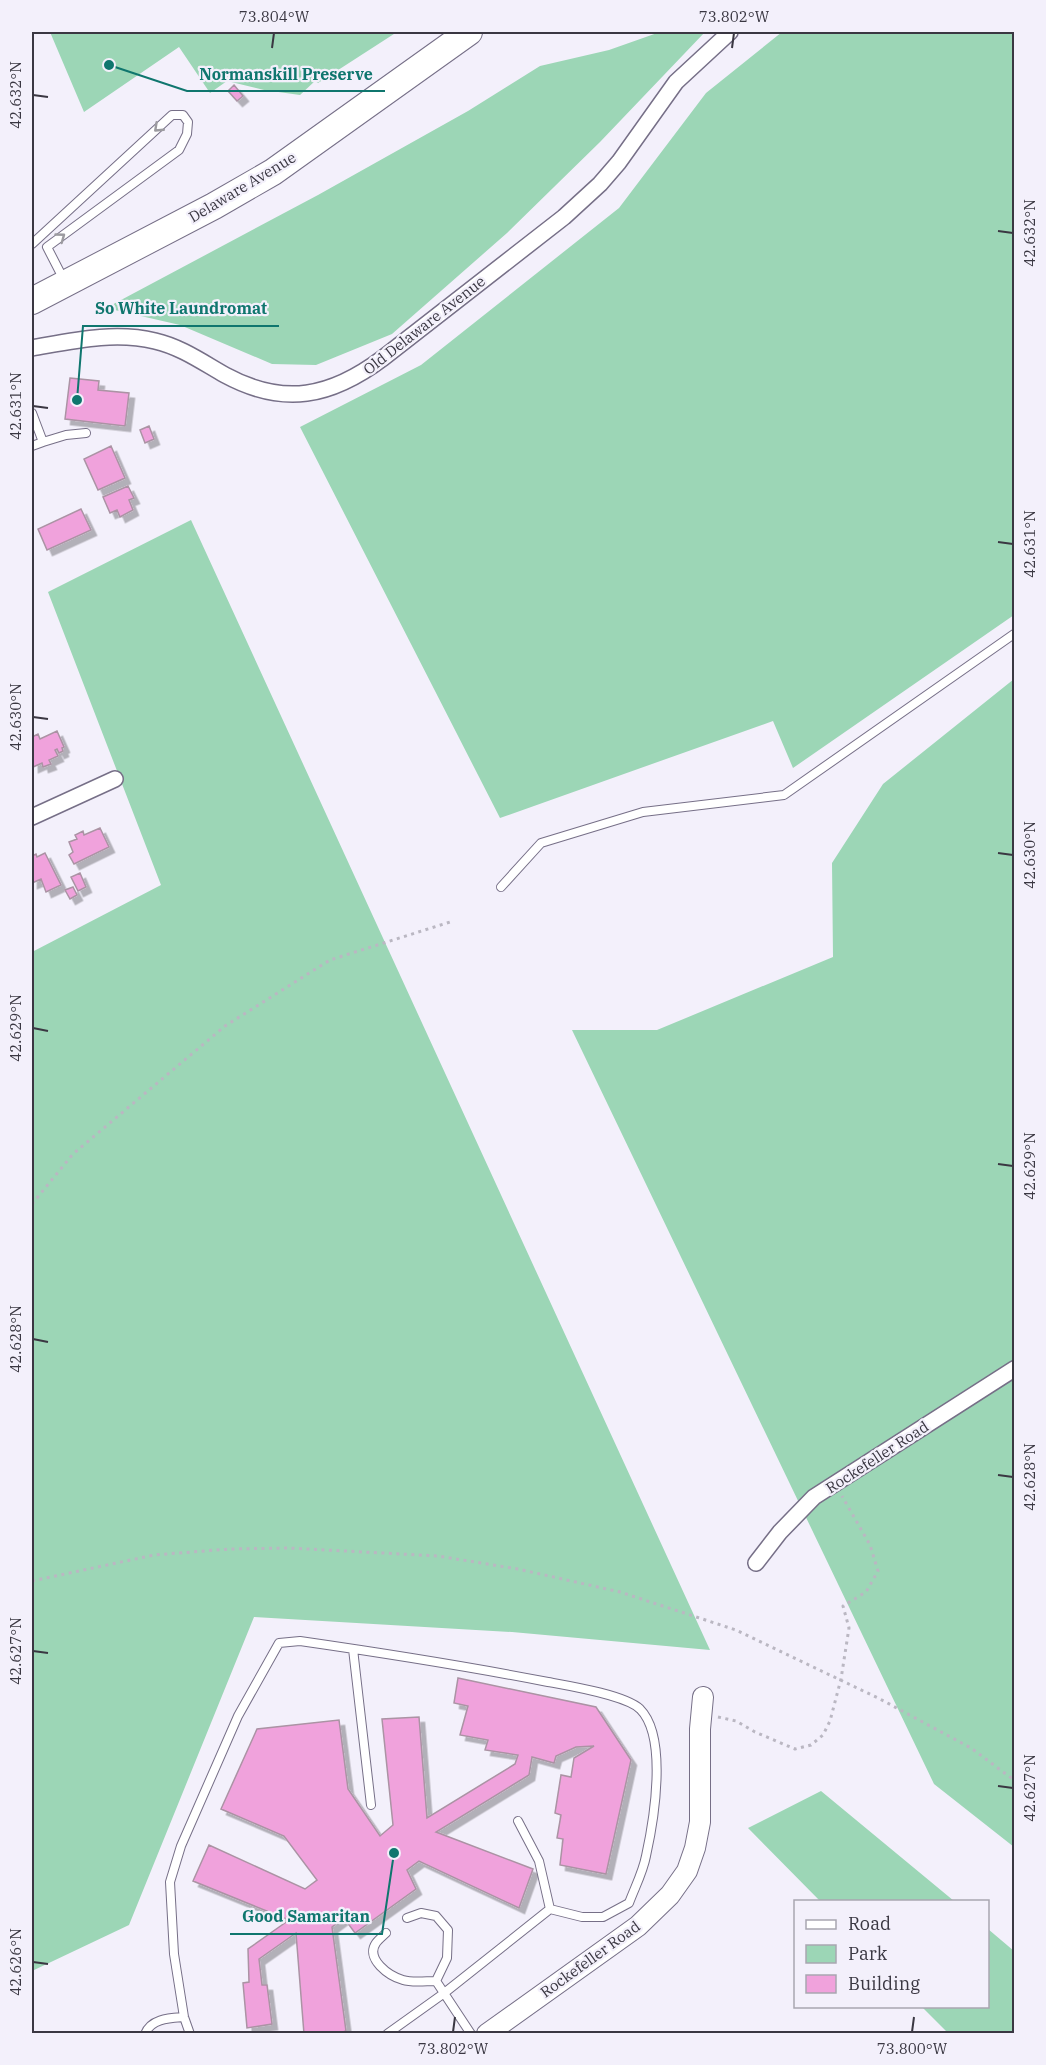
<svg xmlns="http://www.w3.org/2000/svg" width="1046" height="2065" viewBox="0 0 1046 2065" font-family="'IBM Plex Serif',serif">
<defs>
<filter id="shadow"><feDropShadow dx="5.5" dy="5.5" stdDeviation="0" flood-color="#0004"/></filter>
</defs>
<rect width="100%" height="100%" fill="#f3f0fb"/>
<!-- green -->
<path fill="#9cd6b6" d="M50 32H397L318 83 315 81 300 95 264 90 227 81 210 93 179 47 84 112Z
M660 32H705L600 142 507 233 392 334 316 365 272 364 180 325 106 308 318 195 468 111 540 66 609 50Z
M782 32H1014V615L793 768 773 721 500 818 300 427 421 365 619 208 706 93Z
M191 520 710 1650 512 1632 254 1617 129 1925 32 1971V952L161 885 48 592Z
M1014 679V1847L934 1784 572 1030H657L833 957 832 863 883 784Z
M821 1791 954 1901H820L748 1828Z
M988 1929 1014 1951V2033H948L922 2007 988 2006Z"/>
<!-- building -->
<path fill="#f0a2dc" stroke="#ab93a4" stroke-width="1.5" filter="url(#shadow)" d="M234 85 243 96 237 101 228 91Z
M70 378 99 381 98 390 129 393 125 426 65 419Z
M149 426 154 439 145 443 140 430Z
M111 446 125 478 98 490 84 459Z
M128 486 134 498 129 500 133 510 120 517 117 510 110 513 103 497Z
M81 509 91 530 47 550 38 529Z
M57 731 64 747 62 748 63 751 59 753 57 749 55 750 58 756 49 760 51 764 43 767 42 763 33 767 32 737 38 734 40 739Z
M100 828 109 847 74 864 69 855 73 852 69 842 77 839 75 835 83 831 84 835Z
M45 853 61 885 46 892 41 879 32 883V856L36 854 37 857Z
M80 873 86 887 78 891 71 877Z
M73 887 77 895 70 899 65 890Z
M458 1678 596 1707 631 1760 606 1874 560 1865 563 1839 557 1838 561 1815 555 1813 561 1775 571 1777 574 1758 594 1746 576 1747 556 1756 554 1763 532 1757 529 1775 436 1832 533 1869 519 1908 419 1861 407 1870 416 1889 355 1933 344 1918 332 1927 346 2031 336 2034H304L296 1933 259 1959 262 1985H267L272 2024 247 2028 243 1983 249 1982 248 1949 289 1920 193 1881 209 1845 305 1889 317 1880 284 1836 221 1809 257 1729 339 1720 348 1789 380 1836 393 1825 382 1719 419 1717 427 1818 515 1764 518 1755 485 1750 488 1740 460 1735 468 1706 454 1703Z"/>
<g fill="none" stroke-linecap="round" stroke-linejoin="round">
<defs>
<path id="service" d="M32 244 172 115H183L188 122 187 134 179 150 47 247 64 280
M32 413 43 442 66 435 86 433
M32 446 43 442
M501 887 541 843 643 812 784 795 1014 634
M353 1649 371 1805
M518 1821 539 1861 550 1909
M407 1918 421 1913 436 1916 448 1930 447 1958 436 1981 471 2034
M386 1933C383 1936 378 1940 376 1943 365 1959 389 1976 403 1980 412 1983 426 1981 436 1981
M145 2034C151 2018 171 2018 184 2017
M190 2034 184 2017 174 1954 170 1882 181 1846 238 1716 279 1643 300 1641C383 1653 466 1666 548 1682 570 1686 625 1695 640 1709 668 1737 654 1820 646 1856 643 1872 635 1887 629 1903L603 1917H582L550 1909 443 1994 387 2034"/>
<path id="minor" d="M32 348C72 341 114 331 155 341 181 347 202 362 225 375 284 407 331 397 383 358L564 217 600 184 619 162 676 82 730 32
M32 817 115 779
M756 1563 780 1532 814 1497 1014 1369"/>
<path id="tertiary" d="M487 2034 638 1926 670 1895 687 1871 695 1848 700 1822V1729L703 1697"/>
<path id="primary" d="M32 301 214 206 273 172 469 32"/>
</defs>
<!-- service casing -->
<use href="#service" stroke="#766f87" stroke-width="10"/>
<!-- minor casing -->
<use href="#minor" stroke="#766f87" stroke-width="18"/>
<!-- tertiary casing -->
<use href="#tertiary" stroke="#766f87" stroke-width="22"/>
<!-- primary casing -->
<use href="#primary" stroke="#766f87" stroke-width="28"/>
<!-- path -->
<path stroke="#bab7c2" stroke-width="3" stroke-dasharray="3 4.5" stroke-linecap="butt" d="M32 1204 73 1154 225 1026 330 960 450 922
M32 1581 154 1555 229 1549 289 1548 438 1556 518 1569 620 1592 736 1630 880 1699 971 1748 1014 1780
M718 1717 736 1721 755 1732 795 1749 811 1745 823 1735 830 1721 841 1679 849 1628 843 1606 866 1592 878 1571 870 1545 842 1496"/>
<!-- service -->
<use href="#service" stroke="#fff" stroke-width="8"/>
<!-- minor -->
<use href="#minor" stroke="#fff" stroke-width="15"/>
<!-- tertiary -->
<use href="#tertiary" stroke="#fff" stroke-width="20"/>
<!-- primary -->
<use href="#primary" stroke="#fff" stroke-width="26"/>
</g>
<!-- one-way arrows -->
<defs><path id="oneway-chevron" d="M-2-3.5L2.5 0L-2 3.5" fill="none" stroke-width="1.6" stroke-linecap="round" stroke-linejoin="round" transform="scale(1.5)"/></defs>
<g stroke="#9c9ba0">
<use href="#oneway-chevron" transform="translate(158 128) rotate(137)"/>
<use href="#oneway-chevron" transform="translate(61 237) rotate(-36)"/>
</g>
<!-- ticks -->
<path fill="none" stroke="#3a3742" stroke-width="2" d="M272 48 274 33M732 48 734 33M33 95 48 97M998 231 1013 233M33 406 48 408M998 542 1013 544M33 717 48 719M998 853 1013 855M33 1028 48 1031M998 1164 1013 1166M33 1339 48 1342M998 1475 1013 1477M33 1651 48 1653M998 1786 1013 1788M33 1962 48 1964M453 2032 455 2017M912 2032 914 2017"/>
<g text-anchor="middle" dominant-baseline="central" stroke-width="4.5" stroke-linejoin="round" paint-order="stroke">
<!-- street labels -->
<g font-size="15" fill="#3a3742" stroke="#f3f0fb">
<text transform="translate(242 187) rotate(-31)">Delaware Avenue</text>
<text transform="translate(424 325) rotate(-38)">Old Delaware Avenue</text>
<text transform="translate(877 1457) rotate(-33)">Rockefeller Road</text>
<text transform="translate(590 1959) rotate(-36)">Rockefeller Road</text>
</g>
</g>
<!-- callouts -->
<path fill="none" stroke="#0f766e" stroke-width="2" d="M109 65L187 91H385M77 400L83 326H279M394 1853L382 1934H230"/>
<g fill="#0f766e" stroke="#f3f0fb" stroke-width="2">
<circle cx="109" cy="65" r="6"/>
<circle cx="77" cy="400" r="6"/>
<circle cx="394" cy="1853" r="6"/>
</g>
<g font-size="16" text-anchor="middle" font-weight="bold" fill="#0f766e" stroke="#f3f0fb" stroke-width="4.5" stroke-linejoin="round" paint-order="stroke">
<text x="286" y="80">Normanskill Preserve</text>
<text x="181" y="314">So White Laundromat</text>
<text x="306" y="1922">Good Samaritan</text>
</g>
<!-- border -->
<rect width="1046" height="2065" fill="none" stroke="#f3f0fb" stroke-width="66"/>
<!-- legend -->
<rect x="794" y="1900" width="195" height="108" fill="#f3f0fb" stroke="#a9a6b1" stroke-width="1.5"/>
<rect x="806" y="1920" width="30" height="9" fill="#ffffff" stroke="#a9a6b1" stroke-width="1.5"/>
<text x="848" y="1930" font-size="18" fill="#3a3742">Road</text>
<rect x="806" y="1945" width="30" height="18" fill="#9cd6b6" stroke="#a9a6b1" stroke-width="1.5"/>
<text x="848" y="1960" font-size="18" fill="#3a3742">Park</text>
<rect x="806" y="1975" width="30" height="18" fill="#f0a2dc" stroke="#a9a6b1" stroke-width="1.5"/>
<text x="848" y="1990" font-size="18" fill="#3a3742">Building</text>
<rect x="33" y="33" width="980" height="1999" fill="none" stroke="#3a3742" stroke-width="2"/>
<g font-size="15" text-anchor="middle" fill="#3a3742">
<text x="274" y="22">73.804°W</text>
<text x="734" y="22">73.802°W</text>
<text transform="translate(16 95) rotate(-90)" y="5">42.632°N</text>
<text transform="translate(1030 233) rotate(-90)" y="5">42.632°N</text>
<text transform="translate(16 406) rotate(-90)" y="5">42.631°N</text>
<text transform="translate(1030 544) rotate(-90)" y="5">42.631°N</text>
<text transform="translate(16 717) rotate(-90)" y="5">42.630°N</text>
<text transform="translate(1030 855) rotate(-90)" y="5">42.630°N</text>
<text transform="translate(16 1028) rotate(-90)" y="5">42.629°N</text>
<text transform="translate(1030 1166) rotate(-90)" y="5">42.629°N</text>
<text transform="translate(16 1339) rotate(-90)" y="5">42.628°N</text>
<text transform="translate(1030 1477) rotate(-90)" y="5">42.628°N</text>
<text transform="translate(16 1651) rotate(-90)" y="5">42.627°N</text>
<text transform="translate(1030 1788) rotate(-90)" y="5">42.627°N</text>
<text transform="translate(16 1962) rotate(-90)" y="5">42.626°N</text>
<text x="453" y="2054">73.802°W</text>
<text x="912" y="2054">73.800°W</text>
</g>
</svg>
